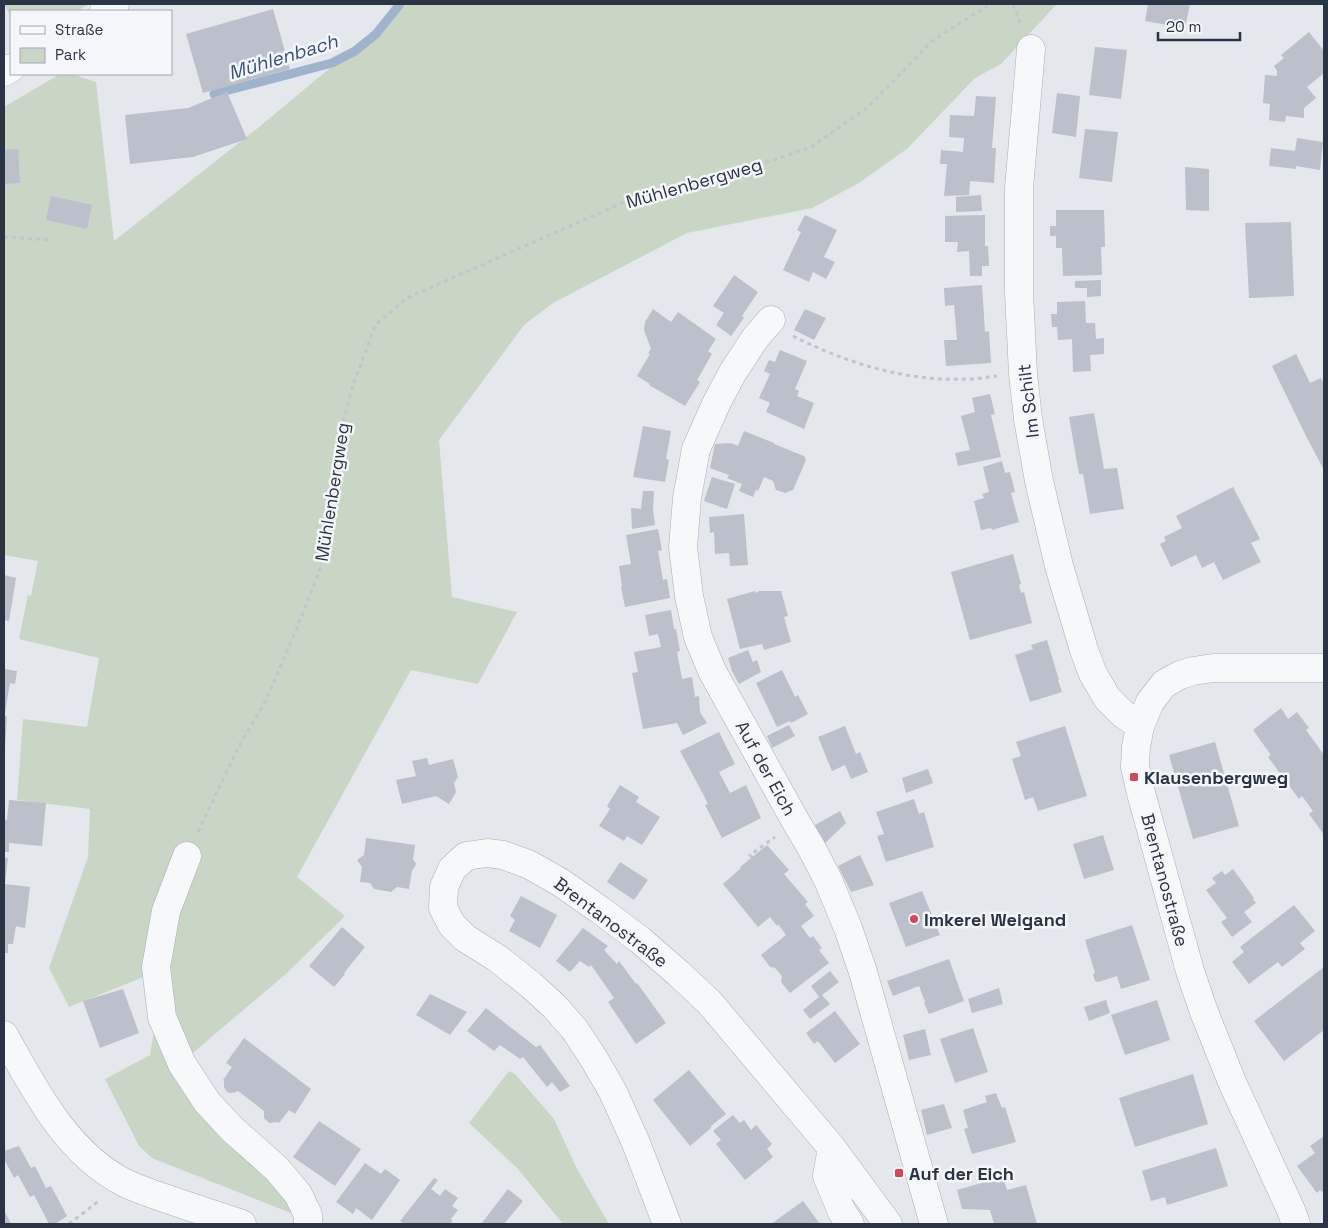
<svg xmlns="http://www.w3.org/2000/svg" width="1328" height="1228" viewBox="0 0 1328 1228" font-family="'Space Grotesk',sans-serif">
<rect width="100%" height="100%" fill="#e4e7ec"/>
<!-- green -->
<path fill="#c9d6c5" d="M4 4H89L77 11H11V17Z
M407 4H1057L1001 64 975 78 908 148 859 183 812 208 687 233 553 303 524 325 439 440 452 597 517 612 478 684 411 670 297 877 345 916 287 973 188 1057 146 976 69 1007 49 968 88 857 90 809 17 800 23 719 87 727 99 658 19 639 28 595 31 596 38 561 4 555V107L60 74H72L96 82 114 241 259 127Z
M156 1020 296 1215 152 1158 139 1146 105 1079 150 1055Z
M509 1071 515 1074 554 1119 577 1169 609 1224H563L518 1169 469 1123Z"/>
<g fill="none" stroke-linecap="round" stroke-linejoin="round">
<!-- stream -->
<path stroke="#9fb4cc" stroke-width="9" d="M214 94 332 63 355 51 376 34 400 4"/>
</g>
<!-- building -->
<path fill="#bbc0ca" d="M1148 4H1190L1185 28 1145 21Z
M273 9 290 69 203 93 186 34Z
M1309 32 1324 51V73L1307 87 1316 98 1304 108V118L1286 116 1285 122 1269 120 1270 104 1263 103 1265 75 1277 76V71L1274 66 1284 58 1281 55Z
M1095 47 1127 50 1121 99 1089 95Z
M227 92 247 139 193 157 130 164 125 115 188 108Z
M1057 93 1080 96 1076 137 1052 133Z
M976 96 996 97 992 148H996L994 183 970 181 969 195 944 196 947 164H940L941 150 963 152 964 138 949 137 950 115 974 116Z
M1085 129 1118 132 1112 182 1079 178Z
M1297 138 1323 142 1320 170 1296 166V169L1269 166 1271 148 1295 151Z
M18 149 20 183 4 184V150Z
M1185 167 1209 169V211L1186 210Z
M981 195 982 211 956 212V197Z
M51 196 92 205 87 229 46 220Z
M1056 210H1104L1105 247H1101L1102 275 1063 276 1062 248H1056V236H1050V226H1056Z
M805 215 837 230 824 257 835 262 826 279 813 272 809 282 783 270 801 232 797 230Z
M985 215V246H988L989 266H982V276H970L969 251 957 252 958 242H945V216Z
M1291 222 1294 296 1249 298 1245 223Z
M734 275 758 292 742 316 744 318 731 336 716 325 724 313 713 306Z
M1101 280V296L1087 297V288H1075V281Z
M982 285 985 332 989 331 991 363 946 366 944 340H957L954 305 945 306 944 288Z
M1085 301 1086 323H1095L1096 339 1104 338V354L1090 355 1091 371 1073 372 1072 339 1058 340 1057 327H1052L1051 314H1057V302Z
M653 309 671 322 678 312 716 339 708 351 712 354 697 380 700 382 685 406 649 385 650 384 637 376 650 354 648 353 651 349 644 330 645 322Z
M805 309 826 318 814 340 794 330Z
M780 350 807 361 795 389 799 391 797 396 814 403 804 429 766 412 770 403 759 398 770 374 764 371 769 360 775 362Z
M1296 354 1310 383 1321 378 1324 384V470L1307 438 1272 366Z
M990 394 995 414 991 415 1001 457 958 466 955 453 970 450 961 416 975 412 972 398Z
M1094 413 1104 469 1117 468 1124 509 1090 514 1083 474H1079L1069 417Z
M643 426 671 431 666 459 669 460 665 482 633 477Z
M744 431 774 443V444L804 456 806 460 793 490 785 493 776 490 773 481 764 477 758 491 756 490 753 497 739 491 742 484 727 478 729 475 710 468 715 444 731 443 738 446Z
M1002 461 1005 473 1010 472 1015 492 1011 493 1019 522 992 530 991 528 981 530 974 501 984 498 982 494 989 492 983 467Z
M712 477 735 484 727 509 704 501Z
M1233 487 1260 539 1251 543 1261 562 1223 580 1214 562 1202 568 1196 555 1171 567 1160 544 1166 541 1164 537 1182 528 1176 516Z
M643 491H654L653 510 655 525 632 529 631 508 641 509Z
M744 514 748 565 730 566 729 553 715 554 714 532 710 533 709 517Z
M658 529 662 550 658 551 663 580 667 579 670 598 625 607 621 587H622L619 566 631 564 626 535Z
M1013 554 1021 584 1019 585 1021 593 1024 592 1032 623 970 640 951 572Z
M4 575 16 578 9 621 4 620Z
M755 591V593L759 591H781L788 616 784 617 791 642 764 650 762 644 740 649 727 599Z
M671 610 674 629H676L680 651 677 652 682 679 692 677 695 697 699 696 700 712 707 723 683 735 677 723 643 729 632 673 638 672 634 652 661 647 658 634 649 636 645 615Z
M1047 640 1059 680H1058L1062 692 1030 702 1015 655 1033 649 1031 645Z
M748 650 753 662 757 660 761 672 739 684 732 671 728 658Z
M4 669 17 671 15 684 10 683 5 713H4Z
M782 670 795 697 798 695 808 714 791 723 790 721 777 727 756 683Z
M1281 708 1288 719 1297 712 1309 728 1306 730 1324 755V835L1309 814 1313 811 1302 796 1299 799 1268 757 1271 755 1253 730Z
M4 716H7L5 748H4Z
M789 725 795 736 772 748 767 736Z
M845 726 856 754 860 752 868 772 851 779 845 765 832 771 818 737Z
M1065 726 1087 796 1038 811 1033 797 1025 800 1012 759 1021 756 1016 742Z
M719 732 735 764 719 772 730 793 746 785 761 818 722 838 705 805 708 804 703 794 680 751Z
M1215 742 1239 826 1193 839 1169 755Z
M427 758 429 765 453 759 458 777 454 783 456 792 449 804 436 796 402 804 396 780 416 776 412 761Z
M928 769 933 783 906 793 902 778Z
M620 785 639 797 636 802 660 817 642 845 627 836 624 841 599 826 610 809 607 806Z
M914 799 919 814 924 812 934 847 886 862 877 836 884 834 876 812Z
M9 800 46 803 42 846 9 843V852H4V820H7Z
M840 811 846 823 824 844 815 825Z
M1103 835 1114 870 1084 879 1073 844Z
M366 838 415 845 413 860 416 863 415 867 412 870 409 889 397 887 391 892 374 889 370 883 360 882 362 867 357 860 364 855Z
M767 845 789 870 784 874 808 902 805 904 814 916 801 926 810 938 813 936 822 948 819 950 829 963 790 993 781 982 782 976 775 968 770 967 761 955 786 935 778 924 777 926 770 917 758 927 723 884 741 868 740 867Z
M860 855 874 885 851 892 838 866Z
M4 858H8L5 884 30 887 25 928 16 926 13 944H8V953H4Z
M620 862 648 880 634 900 607 882Z
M1233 869 1254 898 1253 899 1256 903 1244 912 1252 922 1232 937 1221 922 1227 918 1206 890 1216 883 1212 878 1222 871 1225 875Z
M922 891 940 935 906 947 889 903Z
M521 896 557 915 540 948 509 931 515 920 510 916Z
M1294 905 1315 931 1300 943 1305 949 1282 967 1278 962 1249 984 1232 962 1244 952 1240 947Z
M1132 925 1150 980 1121 989 1117 976 1098 982 1095 981 1093 974 1095 973 1085 940Z
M342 927 365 947 344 973 345 974 334 987 309 966Z
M583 928 608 946 604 950 617 964 619 961 636 984 637 983 666 1023 636 1044 608 1002 614 998 591 965 589 967 580 961 570 972 556 961Z
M949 959 964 1001 929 1014 924 1003 925 1002 919 986 893 996 887 981Z
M1324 967V1030L1284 1061 1254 1021Z
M830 971 839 982 822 995 830 1004 810 1019 803 1010 819 997 811 986Z
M999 988 1003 1004 972 1013 968 999Z
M123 989 139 1033 100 1048 83 1001Z
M430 994 467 1012 450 1035 416 1015Z
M1106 1000 1110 1013 1089 1021 1084 1007Z
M1157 1000 1170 1040 1125 1055 1111 1015Z
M486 1008 536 1047 540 1045 570 1086 560 1092 552 1082 547 1087 523 1057 520 1059 500 1045 494 1051 467 1031Z
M835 1011 860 1044 835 1063 818 1041 814 1044 806 1033Z
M973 1028 988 1072 955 1083 940 1039Z
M925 1029 931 1055 909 1060 903 1035Z
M244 1038 311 1089 295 1114 289 1110 279 1123 277 1122 269 1123 264 1118V1111L238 1091 233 1093H230L227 1092 224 1087V1081L223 1080 232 1067 226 1063Z
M689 1070 726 1114 712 1125 710 1129 690 1146 653 1100Z
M1193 1074 1208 1124 1135 1147 1119 1098Z
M996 1093 1002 1108 1005 1107 1016 1142 972 1154 964 1129 968 1128 963 1110 987 1102 985 1096Z
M944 1104 952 1128 927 1135 921 1110Z
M733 1115 740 1123 744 1120 751 1130 756 1125 772 1144 767 1149 773 1157 745 1180 716 1144 721 1140 713 1131Z
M319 1121 361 1149 335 1186 293 1157Z
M1324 1136V1190L1322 1192 1320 1190 1317 1193 1297 1166 1315 1153 1310 1146Z
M19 1146 31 1168 35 1166 46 1188 51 1186 67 1216 55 1224H49L34 1195 30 1197 18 1175 14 1178 4 1159V1151Z
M1216 1148 1228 1186 1167 1205 1165 1197 1151 1201 1142 1171Z
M365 1163 381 1174 385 1169 400 1180 372 1220 356 1208 353 1214 336 1202Z
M1003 1177 1007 1190 1026 1185 1037 1224H994L990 1210 962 1209 957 1190Z
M434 1178 438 1180 431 1189 440 1196 445 1189 458 1198 452 1206 458 1210 451 1219 452 1221 450 1224H404L400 1221Z
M508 1189 523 1201 504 1224H481Z
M803 1201 820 1224H771Z
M4 1210 11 1224H4Z"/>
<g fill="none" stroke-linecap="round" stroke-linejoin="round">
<defs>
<path id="minor" d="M104 11 115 4
M1031 49 1019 188V292L1023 374 1028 419 1039 481 1059 566 1084 650 1093 674 1107 698 1123 714 1140 726
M4 72 11 68
M771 320 756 337 733 372 717 402 696 449 687 498 683 547 689 596 698 637 712 671 796 822 811 847 828 880 848 928 863 972 934 1224
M187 856 166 911 156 967 162 1017 182 1064 207 1102 232 1129 277 1169 298 1194 308 1215V1224
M4 1035C35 1090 65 1151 123 1182 139 1190 156 1195 173 1201 196 1209 219 1216 242 1224
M832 1148 827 1176 842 1212 850 1224
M667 1224 636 1143 613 1092 594 1059 575 1030 555 1007 531 985 497 958 465 938 452 925 443 908 444 887 452 869 466 856 487 853 503 855 528 864 560 882 600 910 640 940 678 973 709 1002 832 1148 888 1224
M1296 1224 1291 1210 1232 1082 1204 1012 1190 971 1141 793 1135 767 1136 747 1140 726 1150 702 1164 684 1180 675 1193 671 1213 668H1324"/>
</defs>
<!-- minor casing -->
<use href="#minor" stroke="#a9aeb7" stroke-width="29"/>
<!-- path -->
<path stroke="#c2c5cb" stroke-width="3" stroke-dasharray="4 4" stroke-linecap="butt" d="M1013 4 1021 25
M4 237 50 240
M793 336C846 363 907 382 967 379 977 379 987 377 997 376
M198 832 239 746 265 702 294 635 321 567 339 436 354 382 376 324 407 298 638 196 721 178 811 147 868 107 932 41 990 4
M752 858 750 855 775 837
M69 1224 100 1200"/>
<!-- minor -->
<use href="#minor" stroke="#f7f8fa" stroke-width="28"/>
</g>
<!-- markers -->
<g fill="#d1495b" stroke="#f4f6f9" stroke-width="2">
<rect x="1129" y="772" width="10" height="10" rx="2.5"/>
<circle cx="914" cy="919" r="5"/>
<rect x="894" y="1168" width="10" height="10" rx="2.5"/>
</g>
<g text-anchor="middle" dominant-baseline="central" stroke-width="5" stroke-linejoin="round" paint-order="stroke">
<!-- street labels -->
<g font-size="18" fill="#2b3445" stroke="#f4f6f9">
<text transform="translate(694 183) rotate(-16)">Mühlenbergweg</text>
<text transform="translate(1028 401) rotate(-97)">Im Schilt</text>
<text transform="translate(332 492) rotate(-81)">Mühlenbergweg</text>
<text transform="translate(766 768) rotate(61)">Auf der Eich</text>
<text transform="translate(1165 880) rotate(75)">Brentanostraße</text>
<text transform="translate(611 922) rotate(37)">Brentanostraße</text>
</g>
<!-- poi labels -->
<g font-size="18" font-weight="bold" fill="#2b3445" stroke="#f4f6f9" text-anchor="start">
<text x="1144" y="777">Klausenbergweg</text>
<text x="924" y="919">Imkerei Weigand</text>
<text x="909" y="1173">Auf der Eich</text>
</g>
<!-- water labels -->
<g font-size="19" font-style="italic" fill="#34527a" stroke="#f4f6f9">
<text transform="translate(283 57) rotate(-17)">Mühlenbach</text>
</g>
</g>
<!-- border -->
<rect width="1328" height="1228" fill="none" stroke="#2b3445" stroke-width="10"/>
<!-- legend -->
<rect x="10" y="10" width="162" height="65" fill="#f4f6f9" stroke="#a4a8b1"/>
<rect x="20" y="26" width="25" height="8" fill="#f7f8fa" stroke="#a4a8b1"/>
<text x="55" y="35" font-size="15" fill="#2b3445">Straße</text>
<rect x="20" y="48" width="25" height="15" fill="#c9d6c5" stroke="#a4a8b1"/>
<text x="55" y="60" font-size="15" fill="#2b3445">Park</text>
<!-- scale -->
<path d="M1158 32v8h82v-8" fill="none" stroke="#2b3445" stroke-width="2.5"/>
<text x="1166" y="32" font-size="15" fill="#2b3445" stroke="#f4f6f9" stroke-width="4" paint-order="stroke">20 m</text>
</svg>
